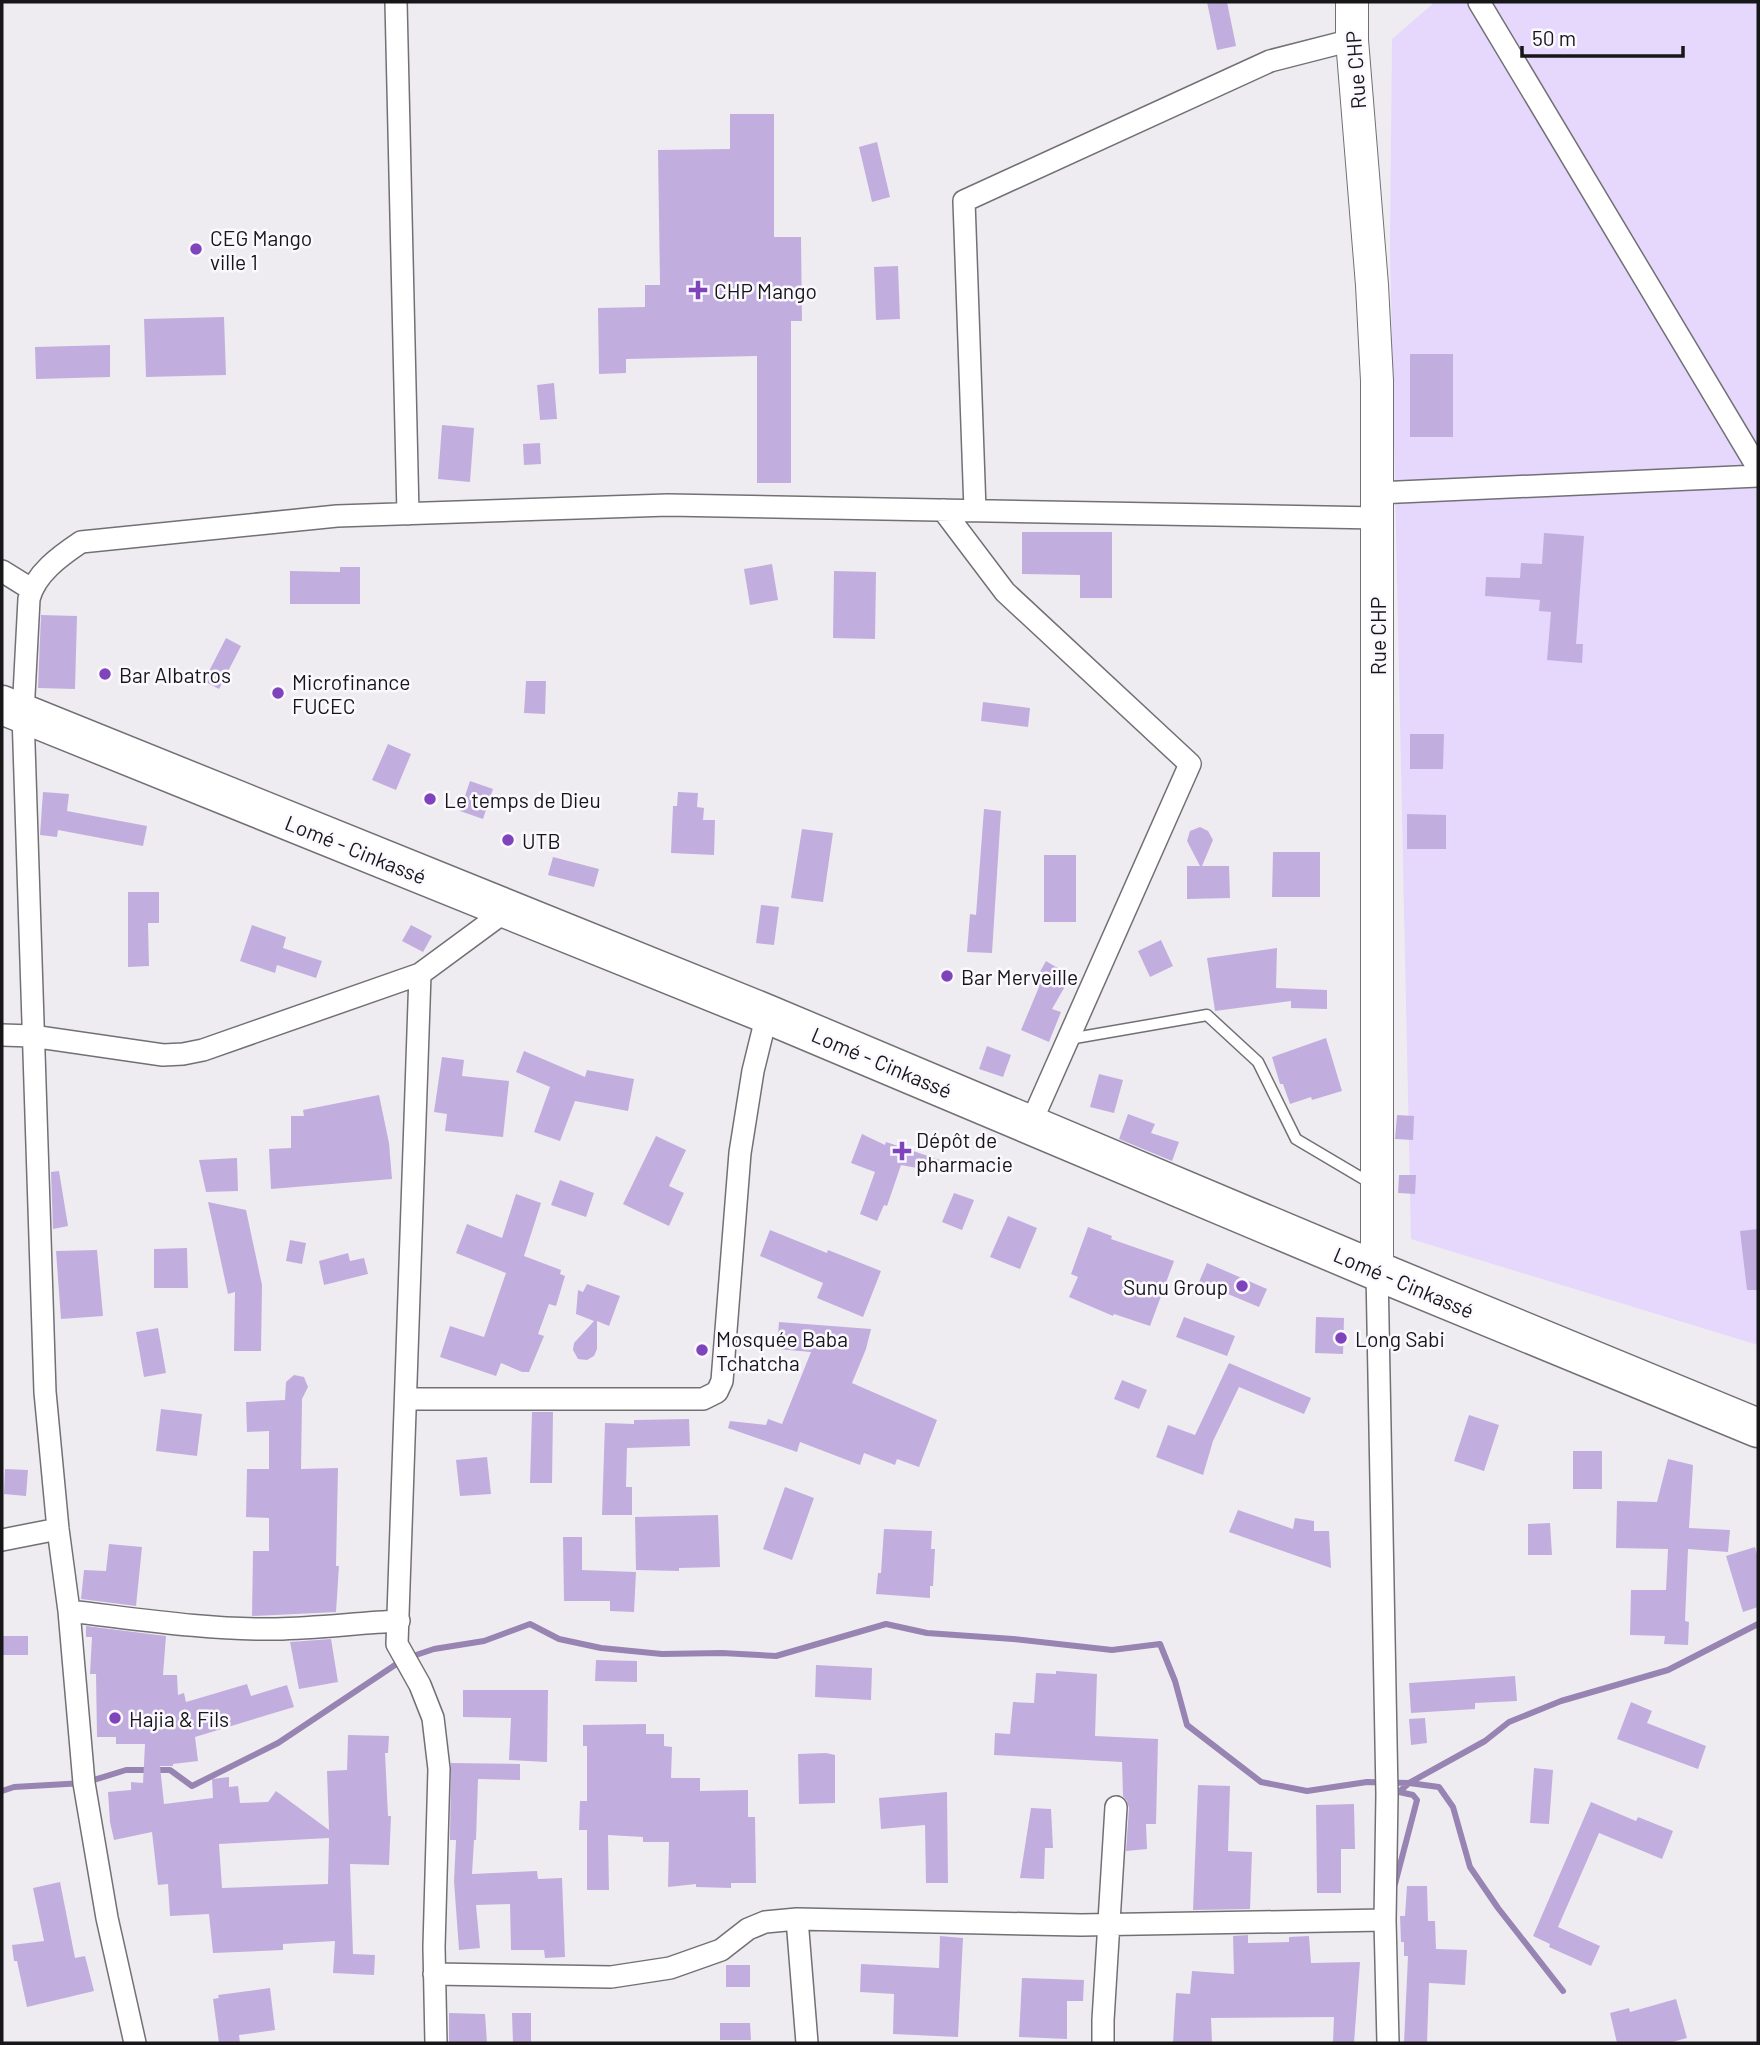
<svg xmlns="http://www.w3.org/2000/svg" width="1760" height="2045" viewBox="0 0 1760 2045" font-family="Barlow,sans-serif">
<rect width="100%" height="100%" fill="#eeecf1"/>
<!-- green -->
<path fill="#e6d7fd" d="M1435 2H1758V1345L1411 1239 1390 248 1392 39Z"/>
<g fill="none" stroke-linecap="round" stroke-linejoin="round">
<!-- stream -->
<path stroke="#9784b2" stroke-width="6" d="M410 1657 434 1649 484 1641 530 1624 559 1639 601 1648 662 1654 722 1653 776 1656 886 1624 927 1633 1013 1639 1112 1650 1160 1644 1175 1681 1187 1725 1261 1782 1307 1791 1367 1782 1409 1783 1439 1787 1453 1807 1470 1867 1498 1908 1563 1991
M2 1791 14 1787 84 1783 126 1770H170L192 1786 278 1743 395 1665
M1395 1884 1417 1800 1413 1795 1399 1792 1409 1783 1485 1741 1509 1722 1561 1701 1668 1670 1758 1624"/>
</g>
<!-- building -->
<path fill="#c2aede" fill-rule="evenodd" d="M1207 2H1227L1236 46 1217 50Z
M730 114H774V237H801L802 321H791V483H757V356L626 359V373L599 374 598 308 645 307V285H660L658 150 730 149Z
M877 142 890 197 872 202 859 147Z
M898 266 900 319 876 320 874 267Z
M224 317 226 375 146 377 144 319Z
M110 345V377L36 379 35 347Z
M1410 354H1453V437H1410Z
M554 383 557 419 540 420 537 385Z
M442 425 474 428 470 482 438 479Z
M540 443 541 464 524 465 523 444Z
M1022 532H1112V598H1080V575L1022 574Z
M1544 533 1584 536 1576 644H1583L1582 663 1547 660 1551 612 1539 611 1540 600 1485 596 1486 577 1520 578 1521 563 1542 564Z
M772 564 778 600 750 605 744 569Z
M340 567H360V604H290V571L340 572Z
M834 571 876 572 875 639 833 638Z
M41 615 77 616 75 689 38 688Z
M226 638 241 646 219 689 204 681Z
M526 681H546L545 714 524 713Z
M983 702 1030 708 1028 727 981 721Z
M1410 734H1444L1443 769H1410Z
M388 744 411 754 396 790 372 780Z
M470 781 493 789 483 819 460 811Z
M43 792 69 794 67 811 147 826 143 846 58 830 57 837 40 835Z
M678 792 698 793 697 807 704 808 703 820H715L714 855 671 853 673 806H677Z
M984 809 1001 811 992 953 967 952 970 914 976 915Z
M1407 814 1446 815V849H1407Z
M1200 827 1208 831 1213 840 1202 866H1229L1230 898 1187 899V866H1200L1187 841 1190 831Z
M802 829 833 833 823 902 791 898Z
M1273 852H1320V897H1272Z
M1044 855H1076V922H1044Z
M553 857 599 869 594 887 548 875Z
M128 892H159V923H148L149 966 128 967Z
M761 905 779 907 774 945 756 943Z
M252 925 286 937 283 948 322 961 316 978 277 965 275 973 240 961Z
M411 925 432 936 423 952 402 941Z
M1161 940 1173 966 1150 977 1138 951Z
M1277 948 1276 988 1327 990V1009L1291 1008V1001L1215 1011 1207 958Z
M1046 961 1071 976 1052 1009 1061 1012 1049 1042 1021 1030 1039 987 1033 984Z
M1326 1038 1342 1091 1312 1100 1311 1097 1290 1104 1283 1084H1280L1272 1057Z
M987 1046 1011 1055 1003 1077 979 1069Z
M524 1051 585 1077 587 1070 634 1079 628 1111 575 1101 560 1141 534 1132 550 1087 516 1072Z
M442 1057 464 1060 462 1076 509 1081 503 1137 445 1131 447 1114 434 1112Z
M1099 1074 1123 1080 1114 1113 1090 1107Z
M379 1095 389 1143 392 1179 271 1189 269 1149 291 1148V1116H304L303 1110Z
M1128 1114 1155 1124 1151 1133 1179 1142 1172 1161 1119 1139Z
M1397 1115 1414 1116 1413 1140 1395 1139Z
M862 1134 885 1145 886 1142 952 1164 949 1174 901 1165 887 1206 884 1205 877 1221 860 1214 875 1172 851 1163Z
M656 1136 686 1150 669 1186 684 1193 669 1226 623 1204Z
M237 1158 238 1191 206 1192 199 1160Z
M59 1171 68 1226 53 1229 51 1172Z
M1399 1175H1416L1415 1194 1398 1193Z
M560 1180 594 1193 586 1217 551 1205Z
M954 1193 974 1200 962 1230 942 1222Z
M516 1194 541 1203 524 1256 561 1270 560 1274 565 1276 556 1306 549 1304 538 1334 544 1336 529 1372H522L501 1363 496 1376 440 1357 450 1326 484 1337 506 1273 456 1253 467 1224 502 1238Z
M208 1202 246 1210 262 1285 261 1351H234L235 1292 228 1294Z
M1008 1216 1037 1228 1020 1269 990 1257Z
M1088 1227 1112 1236 1111 1239 1174 1261 1150 1326 1114 1314 1113 1316 1069 1297 1078 1277 1071 1274Z
M1758 1229V1290H1747L1740 1231Z
M770 1230 827 1253 828 1250 881 1271 863 1317 817 1298 823 1283 760 1256Z
M290 1240 306 1243 302 1264 286 1261Z
M187 1248 188 1288H154V1249Z
M97 1250 103 1316 61 1319 56 1251Z
M348 1253 350 1261 364 1258 368 1274 324 1285 319 1261Z
M1207 1263 1267 1289 1259 1307 1199 1282Z
M587 1284 620 1296 609 1326 597 1321V1349L594 1356 587 1360 578 1359 573 1350 574 1343 594 1321 576 1314 578 1290 583 1292Z
M1184 1317 1235 1336 1227 1356 1176 1337Z
M1316 1317 1344 1318 1343 1354 1315 1353Z
M779 1322 871 1329 866 1349 852 1383 937 1420 919 1467 897 1459 895 1465 864 1453 860 1465 800 1442 797 1452 728 1428 730 1421 766 1425 768 1419 782 1424 811 1352 777 1349Z
M158 1328 166 1373 144 1377 136 1332Z
M1229 1363 1311 1398 1304 1414 1239 1387 1213 1441 1203 1475 1156 1457 1168 1425 1195 1435Z
M294 1375 304 1377 308 1387 302 1399 301 1469 338 1468 336 1566H339L336 1612 252 1616 253 1551H269V1518L246 1517 247 1469H269V1431L247 1432 246 1402 285 1400 286 1382Z
M1122 1380 1147 1390 1139 1409 1114 1399Z
M161 1409 202 1414 197 1456 156 1451Z
M532 1412H553L552 1483H530Z
M1469 1415 1499 1425 1484 1471 1454 1461Z
M689 1419 690 1446 627 1448 626 1487H632V1515H602L605 1423 634 1424V1420Z
M1573 1451H1602V1489H1573Z
M487 1457 491 1494 460 1496 456 1460Z
M1668 1459 1693 1465 1689 1528 1730 1530 1728 1552 1688 1549 1685 1621 1689 1622 1688 1645 1664 1644 1665 1636 1630 1635 1631 1590H1666L1668 1549 1616 1548 1617 1501 1657 1502Z
M5 1469 28 1470 26 1496 4 1494Z
M785 1487 814 1498 792 1560 763 1549Z
M1238 1510 1293 1529 1295 1518 1314 1521V1531H1329L1331 1568 1229 1532Z
M718 1515 720 1567 679 1568V1571L636 1570 635 1517Z
M1550 1523 1552 1555H1528V1524Z
M884 1529 932 1531 931 1549H935L933 1586H930V1598L876 1594 878 1573H881Z
M563 1537H582V1570L636 1572 634 1612 610 1611V1601H564Z
M109 1544 142 1547 136 1606 81 1599 84 1570 106 1571Z
M1755 1547 1758 1558V1607L1743 1612 1726 1556Z
M86 1626 166 1636 163 1675H177L178 1695 184 1693 186 1702 247 1684 251 1696 287 1685 294 1707 195 1737 198 1761 173 1764V1766H160L164 1804 213 1798 212 1779 229 1777V1787L238 1786 240 1803 268 1802 276 1791 329 1830 327 1771 347 1770 348 1735 389 1736 388 1753H385L388 1816H391L389 1865 350 1864 353 1954 375 1955 374 1975 333 1973 335 1941 283 1944V1950L213 1953 209 1914 170 1916 168 1884 158 1885 152 1832 114 1840 110 1822 108 1792 131 1790V1782L143 1783 145 1744H116V1737H97L96 1674H90L92 1637H86ZM329 1838 328 1884 222 1888 219 1844Z
M2 1636H28V1655H2Z
M331 1639 338 1682 299 1689 290 1642Z
M596 1660 637 1661V1682L595 1681Z
M816 1665 872 1668 871 1700 815 1697Z
M1056 1671 1097 1674 1095 1736 1158 1739 1156 1824H1146L1147 1849 1126 1851 1129 1808 1127 1801 1123 1796 1122 1762 994 1755 995 1733 1010 1734 1013 1702 1034 1703 1036 1673 1056 1674Z
M1515 1676 1517 1701 1475 1703V1709L1411 1713 1409 1683Z
M463 1690H548L547 1762 509 1760 511 1718 463 1717Z
M1631 1702 1652 1711 1647 1723 1706 1746 1698 1769 1617 1739Z
M1425 1718 1427 1743 1411 1745 1409 1719Z
M646 1724V1734H664V1746L672 1747 671 1778H700V1791L748 1790V1817H755L756 1883H731V1888L696 1887V1884L668 1887 669 1842H643V1837L608 1835 609 1890H587V1830H579L580 1801H587V1746H583V1725Z
M826 1753 835 1755V1803L799 1804 798 1754Z
M451 1763 520 1764V1780L478 1779 476 1840H474L472 1874 537 1871 538 1879 562 1878 565 1957 545 1958 544 1950H511L510 1904 476 1905 480 1948 459 1950 454 1881 456 1840H450Z
M1534 1768 1553 1770 1549 1824 1530 1823Z
M1198 1785 1230 1786 1228 1851 1252 1852 1250 1909 1193 1910Z
M947 1792 948 1883H926L925 1825 881 1829 879 1798Z
M1591 1802 1636 1821 1638 1817 1673 1831 1662 1859 1599 1833 1558 1927 1600 1946 1591 1966 1549 1947 1550 1944 1533 1936Z
M1354 1804 1355 1849H1341V1893H1317L1316 1805Z
M1031 1808 1051 1809 1053 1848H1045L1044 1879 1020 1878Z
M60 1882 75 1958 85 1956 94 1991 27 2007 17 1961H14L12 1945 44 1941 33 1888Z
M1407 1886H1427L1428 1921H1435L1436 1949 1467 1950 1465 1985 1429 1983 1427 2043H1404L1408 1956H1404V1942H1401L1400 1916H1405Z
M1248 1935V1943L1289 1942V1937L1309 1936 1311 1963 1360 1962 1354 2043 1333 2042 1334 2017 1211 2018 1212 2043H1173L1176 1993 1190 1994 1192 1971 1234 1974 1233 1936Z
M940 1936 963 1938 958 2037 893 2034 894 1994 860 1992 861 1964 939 1968Z
M726 1965H750V1987H726Z
M1022 1978 1084 1980 1083 2001H1067V2039L1019 2037Z
M270 1988 275 2030 239 2035 240 2043H219L213 1999 219 1998 218 1995Z
M1676 1999 1687 2038 1669 2043H1617L1610 2013 1629 2008 1630 2012Z
M449 2013 485 2014 487 2043 449 2042Z
M512 2013H531V2043H513Z
M720 2023H750L751 2040H720Z"/>
<g fill="none" stroke-linecap="round" stroke-linejoin="round">
<defs>
<path id="lane" d="M1069 1039 1207 1015 1258 1062 1296 1139 1372 1184"/>
<path id="street" d="M396 2 408 514
M1479 2 1758 468
M1377 493 1758 476
M943 510 1005 592 1190 764 1030 1125
M975 510 964 201 1270 61 1352 40
M2 571 31 589
M2 1035 32 1036 163 1055 183 1054 203 1050 420 974
M1377 1271 1387 1794 1385 1920 1388 2043
M406 1399H703L717 1392 722 1381 740 1153 753 1071 767 1014
M2 1540 58 1529
M69 1611C138 1619 207 1630 276 1629 317 1628 358 1623 399 1621
M797 1919 807 2043
M434 1974 611 1977 670 1968 721 1950 748 1929 765 1922 797 1919 1081 1925 1385 1920
M135 2043 107 1918 84 1783 69 1611 58 1529 45 1392 23 714 29 599C35 574 60 556 81 542L337 516 668 505 1377 518
M436 2043 434 1947 439 1769 433 1718 420 1685 397 1644 420 974 507 910
M1103 2043V2020L1116 1807"/>
<path id="secondary" d="M1352 2V40L1372 285 1377 381V1271"/>
<path id="highway" d="M2 705 767 1014 1377 1271 1758 1428"/>
</defs>
<!-- lane casing -->
<use href="#lane" stroke="#727075" stroke-width="13"/>
<!-- street casing -->
<use href="#street" stroke="#727075" stroke-width="24"/>
<!-- secondary casing -->
<use href="#secondary" stroke="#727075" stroke-width="34"/>
<!-- highway casing -->
<use href="#highway" stroke="#727075" stroke-width="41"/>
<!-- lane -->
<use href="#lane" stroke="#fff" stroke-width="10"/>
<!-- street -->
<use href="#street" stroke="#fff" stroke-width="21"/>
<!-- secondary -->
<use href="#secondary" stroke="#fff" stroke-width="32"/>
<!-- highway -->
<use href="#highway" stroke="#fff" stroke-width="38"/>
</g>
<!-- markers -->
<g fill="#7f44bb" stroke="#fbf9ff" stroke-width="2.5">
<circle cx="196" cy="249" r="7"/>
<path d="M694.5 279.5h7v7h7v7h-7v7h-7v-7h-7v-7h7z"/>
<circle cx="105" cy="674" r="7"/>
<circle cx="278" cy="693" r="7"/>
<circle cx="430" cy="799" r="7"/>
<circle cx="508" cy="840" r="7"/>
<circle cx="947" cy="976" r="7"/>
<path d="M898.5 1140.5h7v7h7v7h-7v7h-7v-7h-7v-7h7z"/>
<circle cx="1242" cy="1286" r="7"/>
<circle cx="1341" cy="1338" r="7"/>
<circle cx="702" cy="1350" r="7"/>
<circle cx="115" cy="1718" r="7"/>
</g>
<g text-anchor="middle" dominant-baseline="central" stroke-width="5" stroke-linejoin="round" paint-order="stroke">
<!-- street labels -->
<g font-size="21" fill="#171618" stroke="#fbf9ff">
<text transform="translate(1355 70) rotate(-94)">Rue CHP</text>
<text transform="translate(1377 636) rotate(-90)">Rue CHP</text>
<text transform="translate(356 849) rotate(22)">Lomé - Cinkassé</text>
<text transform="translate(882 1062) rotate(23)">Lomé - Cinkassé</text>
<text transform="translate(1404 1282) rotate(23)">Lomé - Cinkassé</text>
</g>
<!-- poi labels -->
<g font-size="21" fill="#171618" stroke="#fbf9ff" text-anchor="start">
<text x="210" y="237">CEG Mango<tspan x="210" dy="24">ville 1</tspan></text>
<text x="714" y="290">CHP Mango</text>
<text x="119" y="674">Bar Albatros</text>
<text x="292" y="681">Microfinance<tspan x="292" dy="24">FUCEC</tspan></text>
<text x="444" y="799">Le temps de Dieu</text>
<text x="522" y="840">UTB</text>
<text x="961" y="976">Bar Merveille</text>
<text x="916" y="1139">Dépôt de<tspan x="916" dy="24">pharmacie</tspan></text>
<text x="1228" y="1286" text-anchor="end">Sunu Group</text>
<text x="716" y="1338">Mosquée Baba<tspan x="716" dy="24">Tchatcha</tspan></text>
<text x="1355" y="1338">Long Sabi</text>
<text x="129" y="1718">Hajia &amp; Fils</text>
</g>
</g>
<!-- border -->
<rect width="1760" height="2045" fill="none" stroke="#171618" stroke-width="7"/>
<!-- scale -->
<path d="M1522 46v10h161v-10" fill="none" stroke="#171618" stroke-width="3.5"/>
<text x="1532" y="46" font-size="21" fill="#171618" stroke="#fbf9ff" stroke-width="5" paint-order="stroke">50 m</text>
</svg>
